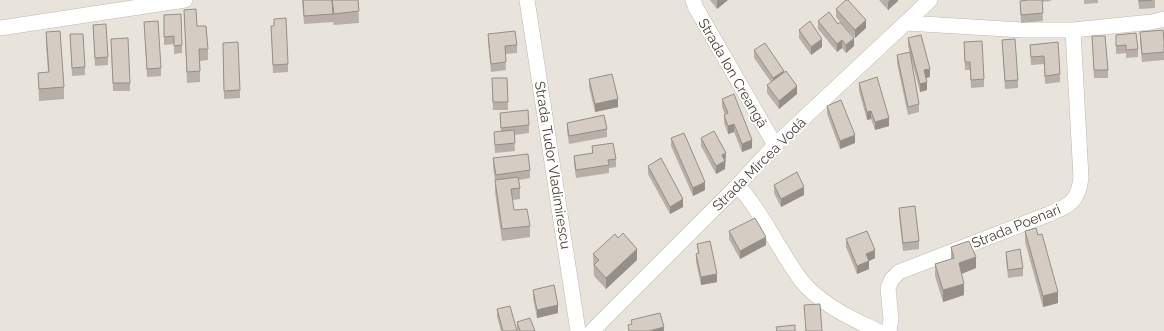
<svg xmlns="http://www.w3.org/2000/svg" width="1164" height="331" viewBox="0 0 1164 331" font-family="Raleway,sans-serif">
<rect width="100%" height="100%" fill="#f5f1ec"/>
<!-- residential -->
<path fill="#e8e3db" d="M0 0H1164V331H0Z"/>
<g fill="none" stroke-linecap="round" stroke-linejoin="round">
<defs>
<path id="minor" d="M527 0 578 331
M693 0 696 8 775 145
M906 23 1023 30H1073L1152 22 1164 19
M0 28 185 0
M738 185C753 203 765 222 777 243 786 257 796 276 808 288 828 308 853 319 878 331
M592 331 738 185 775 145 930 0
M889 331 891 319 888 288 892 279 899 272 1049 214C1070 205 1078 202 1081 178L1073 30"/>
</defs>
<!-- minor casing -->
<use href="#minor" stroke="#bfb8af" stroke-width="16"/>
<!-- minor -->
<use href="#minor" stroke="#fff" stroke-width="15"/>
</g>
<!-- wall -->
<path fill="#b7afa8" d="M302 0H358L359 23 334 25 333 21V22L304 24Z
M710 0H728L717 9Z
M879 0H898V1L888 10Z
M1028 0H1051V1L1042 2 1043 21 1021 23 1020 1Z
M1084 0H1098V3L1084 4Z
M1138 0H1155V8L1139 9Z
M836 9 866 28 855 38 836 17Z
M184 10 197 26 208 49V60L200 61V82L187 83Z
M164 15 182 45V53L174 54V44L164 45Z
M274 19 288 64V72L273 73 271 26H274Z
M818 21 854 46 846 53 842 48 837 52 818 29Z
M144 22 161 68V76L147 77Z
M93 25 108 57V65L95 66Z
M799 30 822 47 811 55 799 38Z
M46 32 64 87V99L39 101 38 73 48 72 46 44Z
M1140 32 1164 42V60L1142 62 1140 40Z
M70 34 85 67V75L72 76Z
M488 34 517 45V53L505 54 506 70 491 72 488 42Z
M1116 35 1138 49V57L1126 58V53L1116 54Z
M1092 36 1108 70V78H1094Z
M908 38 930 77 926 78 927 90 920 92 908 46Z
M1002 40 1018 80V88L1005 89Z
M964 42 984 79V87L971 88 970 70H965Z
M1058 42 1060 74V82L1045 84 1044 64 1031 65 1030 45Z
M111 47 130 83V91H113Z
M223 50 240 90V98L224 99Z
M754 50 784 72 797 94 779 109 767 93V85L771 82 754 58Z
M897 55 919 104V112L908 115 897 63Z
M492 78H507L508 110H493Z
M589 79 618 107 595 112 589 87Z
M859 83 889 126 875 130 871 119 867 120 859 91Z
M722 99 752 148 742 152 734 132 728 134 724 123V115H725L722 107Z
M827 106 855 143 840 149 827 114Z
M500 113 529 125V133L514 135 515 151 495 153 494 132H501Z
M567 123 607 129V137L569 144 567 131Z
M671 138 705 190 693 196 671 146Z
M701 138 726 161 725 162V169L716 174 701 146Z
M592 146 616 159V167L609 168V173L576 178 574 164V156L592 153Z
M493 158 530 170V178L519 180 520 188V199L512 200 514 210 530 226V237L502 241 495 192V181L493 166Z
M648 166 683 207 670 214 648 174Z
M774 185 804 195 781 207 774 193Z
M899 208 919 241V249L903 251 899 216Z
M729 231 766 245 740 259 729 239Z
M1025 231 1058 303 1043 307 1025 242Z
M846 239 875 258 869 261V269L857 274 846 247Z
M697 244 717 282 701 285 696 262V254L698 253Z
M951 247 976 268 961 274 964 295 943 302 935 276V264L951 259Z
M1006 252 1023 268V276L1008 278 1006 260Z
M593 254 637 260 606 289 594 276Z
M533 290 558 313 537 318 533 298Z
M804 305 822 331H806Z
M497 309 517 330V322L535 331H501L497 317Z"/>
<!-- shaded-wall -->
<path fill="#958f88" d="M718 0H728L717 9V1Z
M890 0H898V1L888 10V2Z
M866 20V28L855 38V30Z
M854 38V46L846 53V45Z
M822 39V47L811 55V47Z
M842 40V48L837 52V44Z
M930 69V77L924 78V70Z
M784 71V79L773 86V78Z
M927 82V90L920 92V84Z
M797 86V94L779 109V101Z
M618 99V107L595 112V104Z
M871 111V119L867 120V112Z
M889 118V126L875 130V122Z
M734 124V132L728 134V126Z
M855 135V143L840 149V141Z
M752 140V148L742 152V144Z
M726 153 725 169 716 174V166L722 155Z
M705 182V190L693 196V188Z
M804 187V195L781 207V199Z
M683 199V207L670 214V207Z
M766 237V245L740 259V251Z
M637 249V260L606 289V278Z
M875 250V258L869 261V269L857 274V266L866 254Z
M976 257V268L959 275V263Z
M717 274V282L701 285V277Z
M964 284V295L943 302V290Z
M1058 292V303L1043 307V296Z
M558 305V313L537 318V310Z
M664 327V331H649Z"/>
<!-- building -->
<path fill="#d5ccc3" stroke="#958f88" d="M303 0H332L333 14 304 16Z
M332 0H358L359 11 334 14Z
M846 0H848L866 20 855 30 836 9Z
M1028 0H1042L1043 13 1021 15 1020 1Z
M1139 0H1152L1139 1Z
M196 9 197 26H206L208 49H199L200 71 187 72 184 10Z
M829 12 838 24 840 22 854 38 846 45 842 40 837 44 818 21Z
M181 14 182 45 174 46V36L164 37V15Z
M286 18 288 64 273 65 271 26H274V19Z
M158 21 161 68 147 69 144 22Z
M810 21 822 39 811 47 799 30Z
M106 24 108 57 95 58 93 25Z
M1163 30 1164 42V52L1142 54 1140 32Z
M60 31 64 87 39 89 38 73 49 72 46 32Z
M515 31 517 45 505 46 506 62 491 64 488 34Z
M1136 33 1138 49 1126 50V45L1116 46V35Z
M70 34H83L85 67 72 68Z
M921 35 930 69 924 70 927 82 920 84 908 38Z
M1092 36H1105L1108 70H1094Z
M128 38 130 83H113L111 39Z
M1015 39 1018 80 1005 81 1002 40Z
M982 41 984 79 971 80 970 62H965L964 42Z
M238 42 240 90 224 91 223 43Z
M1058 42 1060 74 1045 76 1044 56 1031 57 1030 45Z
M765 43 784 71 773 78 754 50Z
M910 52 919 104 908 107 897 55Z
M786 71 797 86 779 101 767 85Z
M612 74 618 99 595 104 589 79Z
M877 77 889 118 875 122 871 111 867 112 859 83Z
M492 78H507L508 102H493Z
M734 94 752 140 742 144 734 124 728 126 724 115 728 113 722 99Z
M841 100 855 135 840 141 827 106Z
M528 110 529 125 501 128 500 113Z
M604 115 607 129 569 136 567 123Z
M514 130 515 143 495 145 494 132Z
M714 131 726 153 722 155 725 161 716 166 701 138Z
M684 133 705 182 693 188 671 138Z
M613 143 616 159 608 160 609 165 576 170 574 156 593 153 592 146Z
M528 154 530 170 496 175 493 158Z
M661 158 683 199 670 207 648 166Z
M797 172 804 187 781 199 774 185Z
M518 177 520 188 511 189 514 210 527 209 530 226 502 229 495 180Z
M915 206 919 241 903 243 899 208Z
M755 218 766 237 740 251 729 231Z
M1036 228 1038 235 1042 234 1058 292 1043 296 1025 231Z
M867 231 875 250 866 254 869 261 857 266 846 239Z
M623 233 637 249 606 278 594 265 599 260 593 254 615 234 618 238Z
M710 241 717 274 701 277 696 254 699 253 697 244Z
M969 241 976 257 959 263 964 284 943 290 935 264 954 258 951 247Z
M1020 249 1023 268 1008 270 1006 252Z
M554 285 558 305 537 310 533 290Z
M820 304 822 331H806L804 305Z
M510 306 517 331H503L497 309Z
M660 313 664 327 649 331H629L628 325 632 324 631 320Z
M530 318 535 331H520L517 322Z
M795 325V331H777L776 327Z"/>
<g text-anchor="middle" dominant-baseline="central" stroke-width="4" stroke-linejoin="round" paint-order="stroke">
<!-- street labels -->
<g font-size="14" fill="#49423a" stroke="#fff">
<text transform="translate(733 73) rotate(60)">Strada Ion Creangă</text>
<text transform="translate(759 164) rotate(-45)">Strada Mircea Vodă</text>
<text transform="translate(553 165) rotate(81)">Strada Tudor Vladimirescu</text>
<text transform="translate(1016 226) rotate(-22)">Strada Poenari</text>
</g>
</g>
</svg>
